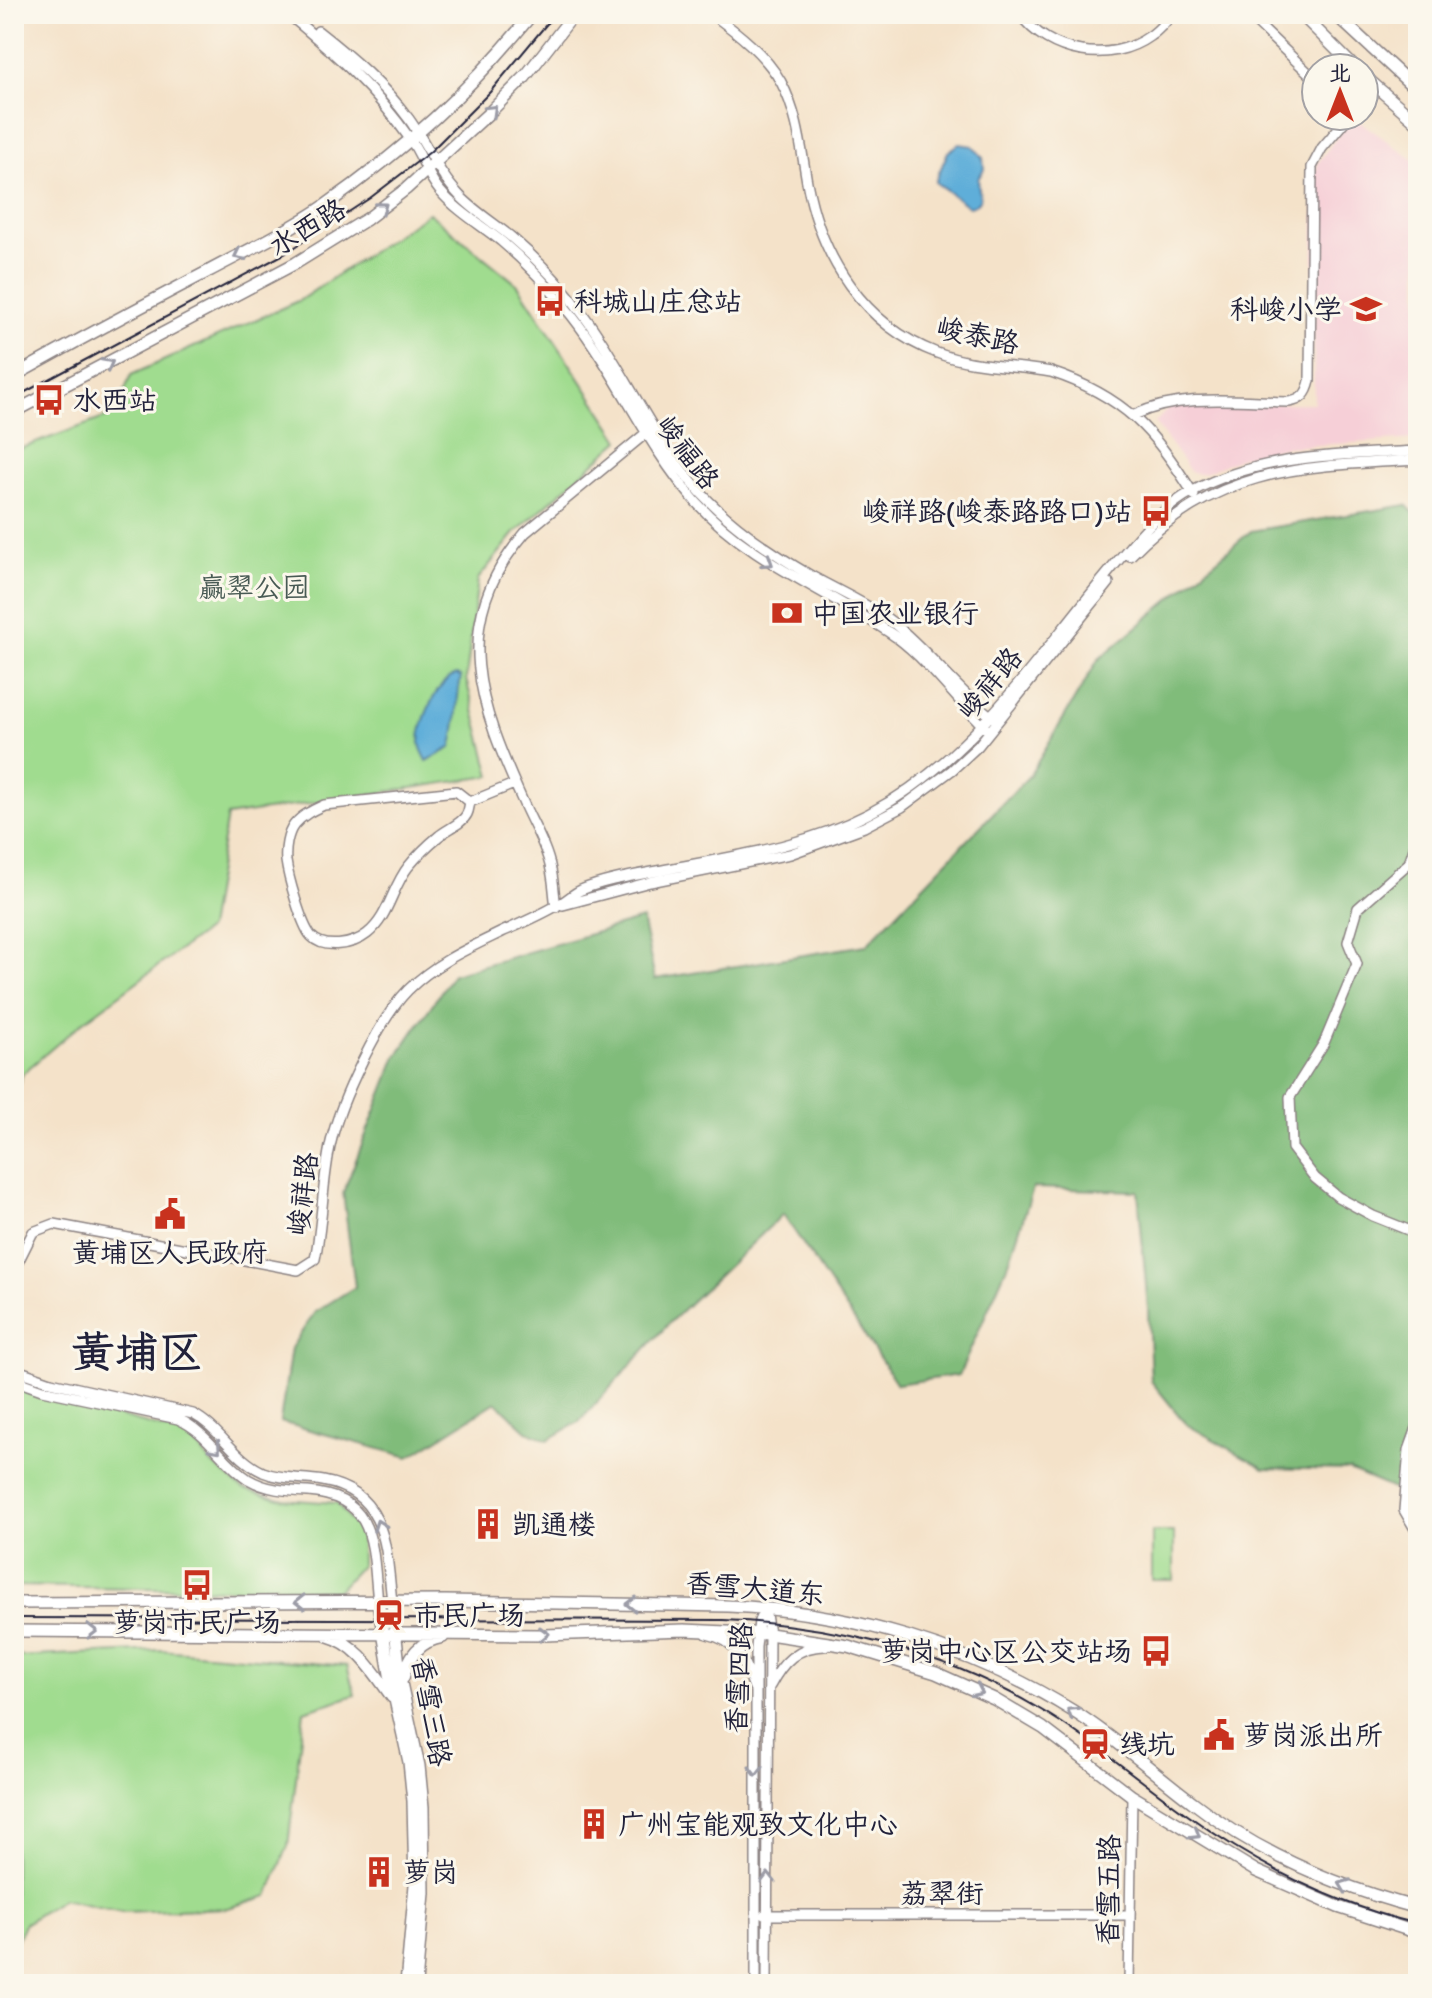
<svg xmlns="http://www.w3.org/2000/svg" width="1432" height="1998" viewBox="0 0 1432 1998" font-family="Itim,'LXGW WenKai TC',sans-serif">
<rect width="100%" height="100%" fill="#fbf7ec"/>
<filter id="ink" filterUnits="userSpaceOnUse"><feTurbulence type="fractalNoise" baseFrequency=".0125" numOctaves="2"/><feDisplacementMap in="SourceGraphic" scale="16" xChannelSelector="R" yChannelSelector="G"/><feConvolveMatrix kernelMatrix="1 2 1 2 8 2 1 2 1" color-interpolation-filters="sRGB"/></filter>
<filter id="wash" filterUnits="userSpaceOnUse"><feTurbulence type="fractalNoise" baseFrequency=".006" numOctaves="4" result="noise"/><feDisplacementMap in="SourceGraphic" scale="32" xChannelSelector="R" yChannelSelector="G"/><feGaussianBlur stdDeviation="1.8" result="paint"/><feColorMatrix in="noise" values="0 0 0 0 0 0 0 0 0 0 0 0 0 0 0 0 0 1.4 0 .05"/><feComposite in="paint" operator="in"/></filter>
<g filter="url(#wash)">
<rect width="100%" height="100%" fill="#f4e2c9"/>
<!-- built -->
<path fill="#f6cfd7" d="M1352 116 1418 163V439L1285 447 1242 457 1205 473 1198 474 1190 471 1155 423 1171 405 1314 403V179L1318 163Z"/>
<!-- green -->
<path fill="#a0dc8f" stroke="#617f65" stroke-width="2" d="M429 213 518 285 620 440 515 533 478 579 466 679 491 776 227 816 208 929 84 1021 23 1073 14 1094V451L115 414 131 375 300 300Z
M14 1387 190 1436 212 1464 243 1489 280 1499 337 1503 361 1534V1565L337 1591 14 1586Z
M1152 1532H1174V1580H1152Z
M161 1650 347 1666 355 1695 304 1711 288 1846 268 1896 228 1908 122 1912 62 1899 24 1924 14 1947V1657Z"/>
<!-- forest -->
<path fill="#80bc7a" stroke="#516f5a" stroke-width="2" d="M1406 505 1418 517V1523L1396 1490 1349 1470 1264 1468 1186 1424 1151 1381 1148 1309 1138 1191 1033 1188 1009 1262 959 1375 897 1384 783 1214 670 1322 579 1422 548 1440 527 1431 496 1402 409 1457 280 1422 291 1348 315 1312 355 1287 343 1193 397 1056 453 974 642 919 655 979 866 945 1030 775 1098 660 1251 531Z"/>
<!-- water -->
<path fill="#5eaed9" stroke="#40688a" stroke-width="2" d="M959 144 973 146 983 158 984 169 978 179 980 199 975 205 969 207 935 182 948 152Z
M456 675 461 677C455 701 459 726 451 748L427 761C425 756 420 749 420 743 420 722 436 682 456 675Z"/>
</g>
<g filter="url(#ink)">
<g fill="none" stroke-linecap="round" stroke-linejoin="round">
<defs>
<path id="minor" d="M288 14C333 51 377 91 410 139 422 155 427 176 440 191 457 211 481 225 501 241 527 263 551 289 572 316 619 376 645 444 696 502 752 564 829 590 896 637 931 663 958 702 989 732
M712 14C738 33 765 54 781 82 798 114 801 148 807 182 821 257 863 325 937 353 973 367 1014 365 1051 372 1124 396 1155 431 1194 495
M1020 14C1048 54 1110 65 1150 36 1158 31 1166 21 1173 14
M1247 14 1316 80
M318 31C351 57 384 85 409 119 427 144 438 173 459 195 474 211 494 223 511 237 539 261 564 287 585 317 627 374 653 441 702 494 734 528 773 554 813 577 840 592 868 604 892 622 929 651 956 690 993 718
M1134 415C1182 393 1237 401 1289 402 1302 400 1307 394 1310 381L1312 167 1322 148 1344 122V116
M1130 556C1216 467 1302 466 1418 460
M456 791 470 802C469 806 469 810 467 814 462 824 447 829 439 836 428 845 417 856 408 867 392 887 389 917 367 934 353 945 324 950 311 936 301 924 288 876 286 861 285 850 287 834 294 825 302 815 313 810 324 805Z
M470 802 514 784
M1418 836 1409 863 1358 908 1348 942 1357 964 1324 1043 1290 1097 1292 1148 1315 1178 1338 1197 1373 1216 1418 1234
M563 905 650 882 790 854 864 827 902 807 952 770 978 746 1109 583
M556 907C554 895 554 882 551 870 547 847 532 823 523 802 480 706 447 624 525 533L645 434
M14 1270 33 1232 54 1224 298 1270 315 1259C323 1221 322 1180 331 1142 340 1102 379 1019 408 990 435 963 469 948 502 932 520 924 539 916 556 906 565 902 572 894 581 890 608 879 639 875 668 869 736 856 806 846 868 814 967 763 1029 669 1098 585 1126 552 1154 512 1193 491 1262 454 1342 455 1418 451
M14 1369 51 1382 193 1414C220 1428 234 1459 263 1472 282 1480 303 1477 323 1481 388 1493 386 1549 392 1602
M14 1380 42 1390 178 1419C208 1432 221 1461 248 1479 266 1490 288 1491 308 1492 378 1497 372 1548 378 1602
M1418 1425 1409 1450 1404 1510 1418 1534
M765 1608 769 1634 767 1984
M707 1634C739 1641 744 1661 754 1688
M770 1686C782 1663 797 1646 825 1646
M764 1915H1129
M756 1984V1647L759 1621 765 1608
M1129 1984 1132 1796"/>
<path id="major" d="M1301 14 1355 68
M1335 14 1418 91
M1364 76 1418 123
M14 376C78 340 142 306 207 272 246 251 287 232 323 207 404 150 470 91 532 14
M14 412 296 263 367 219 406 189 489 113 525 77 574 14
M378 1602 392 1686 409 1762 413 1801 415 1885 406 1984
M392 1602 401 1683 419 1766 423 1807 424 1893 416 1984
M14 1603 445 1601 728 1606C849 1611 970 1647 1073 1711 1116 1738 1154 1773 1194 1803 1259 1854 1339 1887 1418 1908
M14 1631 545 1635 684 1630 769 1634 848 1646 936 1673 994 1699 1043 1728 1132 1796 1256 1871 1338 1907 1418 1933
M328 1636C358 1644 375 1674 392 1697
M403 1678C409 1656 419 1641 443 1637"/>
</defs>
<!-- minor casing -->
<use href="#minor" stroke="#8b8282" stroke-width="12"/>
<!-- major casing -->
<use href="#major" stroke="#8b8282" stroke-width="14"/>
<!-- minor -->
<use href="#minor" stroke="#fff" stroke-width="9"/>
<!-- major -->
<use href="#major" stroke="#fff" stroke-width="11"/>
<!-- tram -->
<path stroke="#22223b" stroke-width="2" d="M14 398 286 253 370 198 430 152 490 92 555 14
M14 1618 723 1620C831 1624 942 1651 1036 1707 1090 1738 1138 1780 1189 1816 1258 1866 1335 1904 1418 1924"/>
</g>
<!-- one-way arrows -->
<defs><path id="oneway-chevron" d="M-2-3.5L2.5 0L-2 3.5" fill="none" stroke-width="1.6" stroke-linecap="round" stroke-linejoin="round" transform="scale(2)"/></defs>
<g stroke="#9c9ca7">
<use href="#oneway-chevron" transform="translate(492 110) rotate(-44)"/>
<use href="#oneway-chevron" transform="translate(382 207) rotate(-37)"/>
<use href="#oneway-chevron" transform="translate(239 255) rotate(153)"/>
<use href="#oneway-chevron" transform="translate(108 364) rotate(-28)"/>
<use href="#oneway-chevron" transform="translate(768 562) rotate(33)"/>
<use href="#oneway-chevron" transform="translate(216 1448) rotate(48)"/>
<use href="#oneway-chevron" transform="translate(379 1525) rotate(-110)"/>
<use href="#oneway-chevron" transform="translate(300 1602) rotate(180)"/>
<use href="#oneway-chevron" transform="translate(631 1604) rotate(-179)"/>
<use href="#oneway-chevron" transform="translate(92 1631)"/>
<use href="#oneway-chevron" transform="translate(544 1634) rotate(-2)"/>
<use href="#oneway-chevron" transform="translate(978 1691) rotate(25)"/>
<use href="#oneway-chevron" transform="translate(1072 1712) rotate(-147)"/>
<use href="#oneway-chevron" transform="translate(756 1771) rotate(90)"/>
<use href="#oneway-chevron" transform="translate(1195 1834) rotate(31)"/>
<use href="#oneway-chevron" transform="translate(768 1878) rotate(-91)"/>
<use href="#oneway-chevron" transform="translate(1344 1885) rotate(-159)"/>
</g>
</g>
<!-- icons -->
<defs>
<symbol id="bus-bare" viewBox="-9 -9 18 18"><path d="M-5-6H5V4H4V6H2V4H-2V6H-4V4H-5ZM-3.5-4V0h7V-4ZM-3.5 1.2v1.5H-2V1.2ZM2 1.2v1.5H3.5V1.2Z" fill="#c8321e" stroke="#fbf7ec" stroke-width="2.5" paint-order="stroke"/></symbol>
<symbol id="school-bare" viewBox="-9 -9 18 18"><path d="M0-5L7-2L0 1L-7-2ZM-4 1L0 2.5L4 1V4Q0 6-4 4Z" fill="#c8321e" stroke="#fbf7ec" stroke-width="2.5" paint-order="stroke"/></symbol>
<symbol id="bank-bare" viewBox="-9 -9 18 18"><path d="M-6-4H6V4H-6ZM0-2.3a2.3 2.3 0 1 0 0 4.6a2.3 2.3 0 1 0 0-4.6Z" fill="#c8321e" stroke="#fbf7ec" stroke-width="2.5" paint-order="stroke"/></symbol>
<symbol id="civic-bare" viewBox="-9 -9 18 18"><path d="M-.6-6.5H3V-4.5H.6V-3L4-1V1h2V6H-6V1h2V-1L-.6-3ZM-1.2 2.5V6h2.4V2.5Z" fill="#c8321e" stroke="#fbf7ec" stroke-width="2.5" paint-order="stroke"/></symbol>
<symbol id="building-bare" viewBox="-9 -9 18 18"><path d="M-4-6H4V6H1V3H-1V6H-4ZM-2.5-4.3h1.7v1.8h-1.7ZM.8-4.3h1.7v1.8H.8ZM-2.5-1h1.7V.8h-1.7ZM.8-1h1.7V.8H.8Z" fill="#c8321e" stroke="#fbf7ec" stroke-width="2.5" paint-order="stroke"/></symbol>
<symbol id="station-bare" viewBox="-9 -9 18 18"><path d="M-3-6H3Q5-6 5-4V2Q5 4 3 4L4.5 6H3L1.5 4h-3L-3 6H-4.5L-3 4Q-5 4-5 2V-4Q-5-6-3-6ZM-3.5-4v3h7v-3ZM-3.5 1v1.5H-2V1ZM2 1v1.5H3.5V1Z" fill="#c8321e" stroke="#fbf7ec" stroke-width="2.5" paint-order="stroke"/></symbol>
</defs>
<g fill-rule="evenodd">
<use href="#bus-bare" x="528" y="279" width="44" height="44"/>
<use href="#school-bare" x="1344" y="287" width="44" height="44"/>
<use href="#bus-bare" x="27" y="378" width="44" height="44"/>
<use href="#bus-bare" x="1134" y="489" width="44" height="44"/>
<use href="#bank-bare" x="765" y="591" width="44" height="44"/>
<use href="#civic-bare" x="148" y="1192" width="44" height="44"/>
<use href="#building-bare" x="466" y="1502" width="44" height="44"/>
<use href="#bus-bare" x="175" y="1563" width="44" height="44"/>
<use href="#station-bare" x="367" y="1593" width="44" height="44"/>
<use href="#bus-bare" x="1134" y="1629" width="44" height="44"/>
<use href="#civic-bare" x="1197" y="1713" width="44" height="44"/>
<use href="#station-bare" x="1073" y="1722" width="44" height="44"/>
<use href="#building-bare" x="572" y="1802" width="44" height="44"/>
<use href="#building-bare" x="357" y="1850" width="44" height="44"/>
</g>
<g text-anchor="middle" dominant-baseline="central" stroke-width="6" stroke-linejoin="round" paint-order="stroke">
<!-- street labels -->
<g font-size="28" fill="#22223b" stroke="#fbf7ec">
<text transform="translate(307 227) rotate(-31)">水西路</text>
<text transform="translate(978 335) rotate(12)">峻泰路</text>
<text transform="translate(688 452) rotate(53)">峻福路</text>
<text transform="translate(989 683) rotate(-50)">峻祥路</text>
<text transform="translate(302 1194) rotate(-83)">峻祥路</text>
<text transform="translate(755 1588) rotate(5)">香雪大道东</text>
<text transform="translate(738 1678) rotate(-87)">香雪四路</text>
<text transform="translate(432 1711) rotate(80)">香雪三路</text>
<text transform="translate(1108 1890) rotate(-89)">香雪五路</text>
<text x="942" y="1893">荔翠街</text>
</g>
<!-- poi labels -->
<g font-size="28" fill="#22223b" stroke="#fbf7ec" text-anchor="start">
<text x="574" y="301">科城山庄总站</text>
<text x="1342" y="309" text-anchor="end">科峻小学</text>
<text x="73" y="400">水西站</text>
<text x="1132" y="511" text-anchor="end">峻祥路(峻泰路路口)站</text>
<text x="811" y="613">中国农业银行</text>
<text x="170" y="1252" text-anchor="middle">黄埔区人民政府</text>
<text x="512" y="1524">凯通楼</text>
<text x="413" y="1615">市民广场</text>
<text x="197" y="1622" text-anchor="middle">萝岗市民广场</text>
<text x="1132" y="1651" text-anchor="end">萝岗中心区公交站场</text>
<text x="1243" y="1735">萝岗派出所</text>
<text x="1119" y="1744">线坑</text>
<text x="618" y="1824">广州宝能观致文化中心</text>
<text x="403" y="1872">萝岗</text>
</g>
<!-- park labels -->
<g font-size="28" fill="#485a54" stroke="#fbf7ec">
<text x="254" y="587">赢翠公园</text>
</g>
<!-- town labels -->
<g font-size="44" font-weight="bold" fill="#22223b" stroke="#fbf7ec">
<text x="137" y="1351">黄埔区</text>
</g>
</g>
<!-- margin -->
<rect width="1432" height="1998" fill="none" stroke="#fbf7ec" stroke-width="48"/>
<!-- north arrow -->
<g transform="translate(1340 92)"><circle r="38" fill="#fbf7ec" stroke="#a4a2a5" stroke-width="2"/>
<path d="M0-6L14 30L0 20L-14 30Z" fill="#c8321e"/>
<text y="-12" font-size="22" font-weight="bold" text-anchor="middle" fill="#22223b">北</text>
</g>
</svg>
